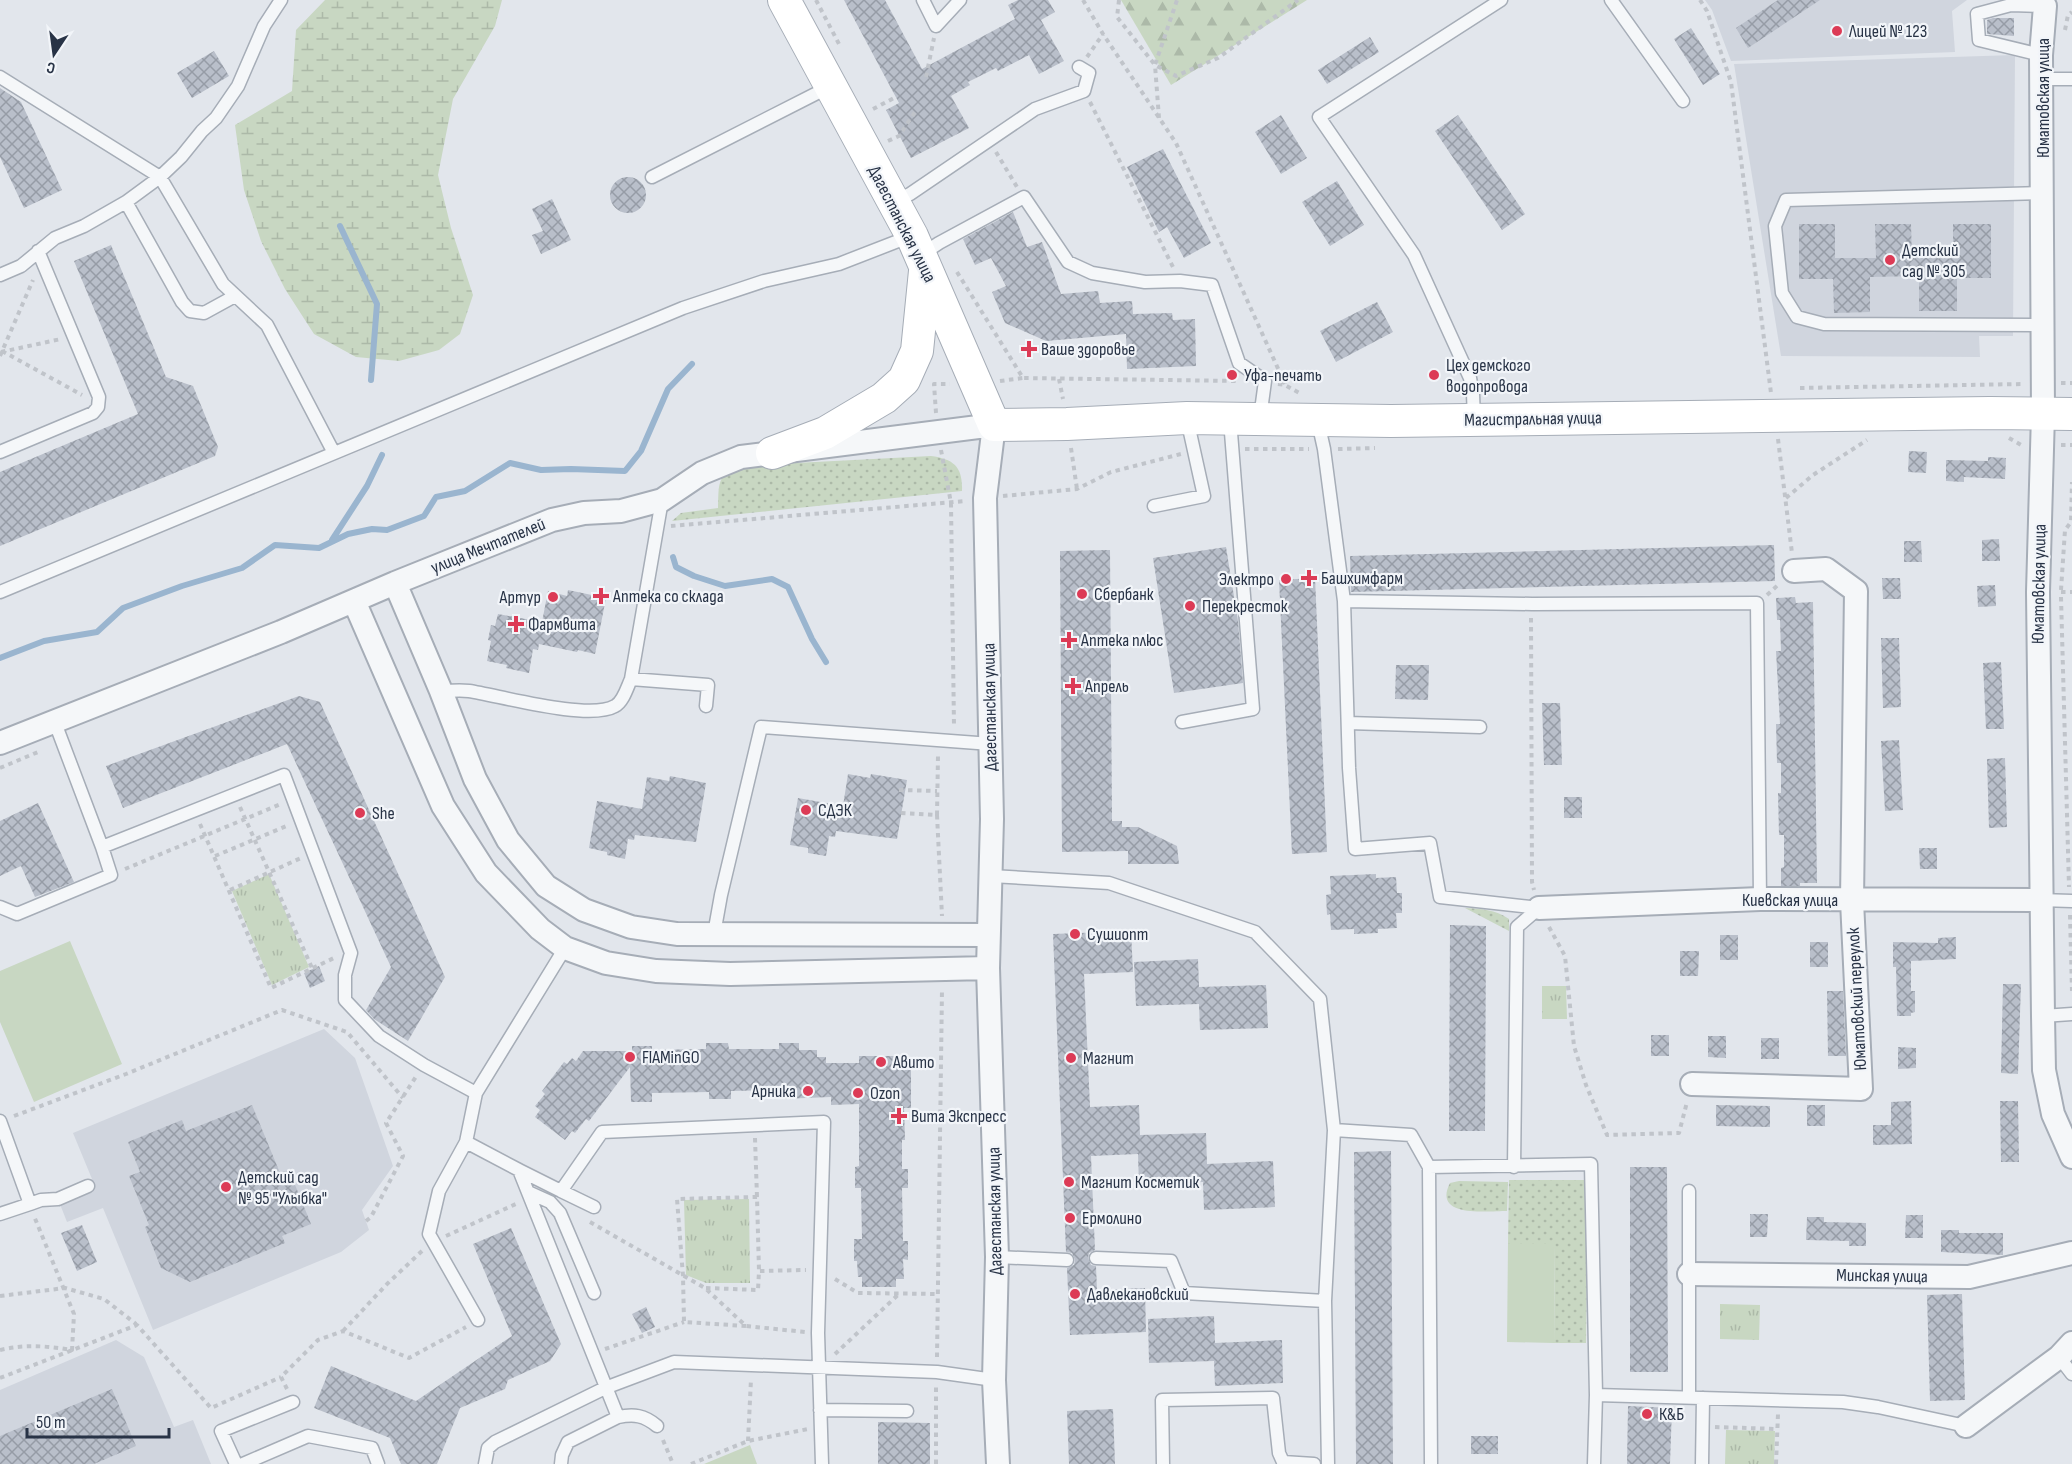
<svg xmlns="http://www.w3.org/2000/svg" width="2072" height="1464" viewBox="0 0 2072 1464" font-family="'Sofia Sans Condensed',sans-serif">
<defs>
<pattern id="grass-dots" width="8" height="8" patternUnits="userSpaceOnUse" patternTransform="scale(1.5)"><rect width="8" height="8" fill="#c8d7c2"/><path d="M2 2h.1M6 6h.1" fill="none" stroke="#acb9a8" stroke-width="1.8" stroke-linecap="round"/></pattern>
<pattern id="forest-firs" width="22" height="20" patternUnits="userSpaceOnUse" patternTransform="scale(1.5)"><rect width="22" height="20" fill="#c8d7c2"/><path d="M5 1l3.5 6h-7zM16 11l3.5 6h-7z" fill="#acb9a8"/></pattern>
<pattern id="wetland-marsh" width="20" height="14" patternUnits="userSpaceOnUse" patternTransform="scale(1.5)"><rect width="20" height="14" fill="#c8d7c2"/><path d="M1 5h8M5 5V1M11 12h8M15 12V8" fill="none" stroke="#acb9a8"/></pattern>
<pattern id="park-tufts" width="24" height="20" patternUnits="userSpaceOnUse" patternTransform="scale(1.5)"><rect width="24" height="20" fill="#c8d7c2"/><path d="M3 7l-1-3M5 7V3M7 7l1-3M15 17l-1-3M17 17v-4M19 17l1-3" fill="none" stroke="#acb9a8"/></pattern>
<pattern id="building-cross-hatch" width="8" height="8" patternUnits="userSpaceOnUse" patternTransform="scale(1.5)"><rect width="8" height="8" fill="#b9bfca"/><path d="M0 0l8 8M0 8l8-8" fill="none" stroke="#969ca6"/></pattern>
</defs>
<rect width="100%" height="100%" fill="#e2e6ec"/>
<!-- built -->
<path fill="#d0d5de" d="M1705 0H1967L1952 11 1955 52 1731 61 1712 10Z
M2015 55 2013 336H1979L1980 357 1781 356 1734 64Z
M324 1029 355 1058 393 1166 362 1210 369 1230 341 1252 153 1330 103 1208 67 1222 56 1194 92 1179 73 1133Z
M116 1340 144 1357 174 1427 193 1420 211 1464H0V1390Z"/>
<!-- grass -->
<path fill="url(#grass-dots)" d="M931 456C954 459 963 467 962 491L672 521 681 513 718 508C719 487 716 474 739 466Z
M1465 908C1481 909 1495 909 1509 919V931Z
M1509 1180H1588L1586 1343H1554L1555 1244H1508Z
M1459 1181 1508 1182 1507 1211C1487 1211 1432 1218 1450 1183Z"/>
<!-- forest -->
<path fill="url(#forest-firs)" d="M1121 0H1307L1171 85Z"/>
<!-- wetland -->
<path fill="url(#wetland-marsh)" d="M325 0H502L495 26 453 99 438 175 451 228 473 295 460 334 439 350 399 361 356 357 314 334 285 289 261 241 244 190 235 125 292 91 296 30Z"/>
<!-- park -->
<path fill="url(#park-tufts)" d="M269 874 309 967 272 985 232 891Z
M1542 986H1566L1567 1019H1542Z
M749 1199 750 1283H706L686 1275 684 1200Z
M1720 1304 1760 1305 1759 1340 1720 1339Z
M1726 1430 1775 1431 1774 1464H1725Z"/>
<!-- pitch -->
<path fill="#c8d7c2" d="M70 941 122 1064 34 1102 0 1022V971Z
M1508 1244H1555L1554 1343 1507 1342Z
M750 1445 757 1464H704Z"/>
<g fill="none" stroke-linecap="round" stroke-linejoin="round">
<!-- stream -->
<path stroke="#9ab5cf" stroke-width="6" d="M340 226 377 304 371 380
M332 540 367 486 382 455
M673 557 676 567 694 576 725 586 772 579 788 587 812 639 826 662
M0 658 44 641 97 632 123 608 182 586 242 568 275 545 319 548 348 534 372 529 387 530 424 516 436 497 465 491 510 463 541 470 571 469 625 471 641 451 668 389 692 364"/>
</g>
<!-- building -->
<path fill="url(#building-cross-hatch)" d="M844 0H885L922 69 1015 19 1008 5 1018 0H1048L1055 12 1041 20 1064 61 1039 74 1029 55 998 71 996 68 968 82 970 85 951 96 969 128 911 158 886 110 899 103Z
M1778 0H1820L1748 48 1736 28Z
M1993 18H2014V36L1987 34V20Z
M1691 28 1720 74 1703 85 1674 39Z
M1370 37 1379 52 1327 84 1318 70Z
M214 51 229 76 192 98 177 73Z
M0 88 21 102 62 190 24 208 0 157Z
M1281 115 1307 158 1281 174 1255 132Z
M1458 115 1525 214 1502 230 1435 131Z
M1163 149 1211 243 1184 258 1167 227 1159 232 1127 167Z
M610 195a18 18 0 1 1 36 0a18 18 0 1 1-36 0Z
M1337 181 1364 225 1330 246 1302 202Z
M552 199 571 240 541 254 532 235 543 231 532 209Z
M1013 212 1027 247 1042 242 1061 294 1098 291 1100 303 1132 301 1133 314 1172 313 1173 320 1195 319 1196 366 1127 369 1126 334 1046 341 1005 323 992 292 1006 286 991 258 975 265 963 239Z
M1799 224H1835V258H1876L1875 224H1911L1912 257H1953V224H1991V278H1957V311H1919V276L1870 277V312L1834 313 1833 279H1799Z
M111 245 166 377 193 386 218 447 215 456 0 546V472L138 414 74 261Z
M1377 302 1393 332 1336 362 1320 331Z
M1909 451 1927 452 1926 473 1908 472Z
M1988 457 2006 458 2005 479 1964 477V482L1946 481V460L1988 461Z
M1999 539 2000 561H1982V540Z
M1904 541H1921L1922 562H1904Z
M1774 545 1775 581 1351 592 1350 556Z
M1226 547 1238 621 1243 683 1174 693 1153 558Z
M1110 550 1112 821H1122V827H1138L1177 846 1179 864H1128V851L1062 852 1060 551Z
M1315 578 1327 852 1292 854 1279 580Z
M1882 578H1900L1901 599H1883Z
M1995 585 1996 606 1978 607 1977 586Z
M568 590 606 598 595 654 578 650 577 652 539 644 538 650 533 649 529 673 506 668 507 665 487 661 491 641 488 640 491 625 495 626 498 614 542 622 548 591 567 596Z
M1795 597 1796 603 1813 602 1817 883H1800V886H1781V868L1784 867V835H1779L1778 793H1781V763H1777L1776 724H1780L1776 651H1781L1780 620H1777L1776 598Z
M1881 638H1899L1901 707 1883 708Z
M2001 662 2004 729H1986L1983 663Z
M1396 665H1429L1428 700 1395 699Z
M299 696 320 702 445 977 408 1041 374 1019 366 1010 391 967 287 744 123 808 106 766Z
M1542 703H1560L1562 765H1544Z
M1899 740 1903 810 1885 811 1881 741Z
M2005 758 2007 827 1989 828 1987 759Z
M848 774 870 778 871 774 907 780 897 839 836 831 835 837 829 836 826 856 808 853V848L790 845 798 798 843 806Z
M670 776 706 783 696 842 635 835 634 840 628 839 625 859 607 855V852L589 848 597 801 642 809 647 777 669 781Z
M1564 797H1582V818H1564Z
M38 803 74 882 35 897 21 866 0 876V821Z
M1919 848H1937V869H1920Z
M1376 874V878L1396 877 1397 893H1402V913H1396L1397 928 1378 929V933L1354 934V929L1331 930 1330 914 1327 915 1326 895 1331 894 1330 876Z
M1450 925 1486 926 1485 1131H1449Z
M1131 931 1133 972 1084 974 1090 1107 1139 1105 1140 1135 1206 1133 1207 1164 1273 1161 1275 1207 1204 1210 1203 1182 1139 1185 1138 1154 1091 1156 1095 1250 1089 1253 1088 1258 1091 1265 1096 1266 1097 1290 1145 1288 1146 1332 1070 1335 1067 1268 1074 1265 1075 1260 1072 1253 1066 1252 1053 934Z
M1720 935H1738V960H1720Z
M1956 937V959L1911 961V991H1915V1012L1911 1013V1016H1897L1896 967H1893V942L1938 943V938Z
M1810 942H1828V967H1810Z
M1680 951H1699L1698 976H1680Z
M1198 959 1199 987 1266 985 1268 1028 1200 1030 1199 1004 1136 1006 1134 962Z
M319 966 325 981 310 988 304 973Z
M2003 984H2021L2018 1074 2001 1073Z
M1827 991H1843L1846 1056H1828Z
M1651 1035H1669V1056H1651Z
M1708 1036H1726V1058L1708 1057Z
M1761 1038H1779V1059H1761Z
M706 1043H728L729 1049H779V1043H799V1050H817V1057H826V1063H859V1056H896V1064H904V1070H911V1108H904L905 1140H902V1169H908V1188H902L903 1241H908V1260L903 1259 904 1279H896V1287H862V1277H858L857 1261H854V1239H862L861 1188H855V1167L859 1166V1104L831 1105V1097L780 1099V1090L731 1091V1099H709V1092L652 1093V1102H631L630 1067 589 1121 586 1119 575 1133 572 1131 565 1140 535 1117 540 1110 535 1106 545 1094 542 1091 564 1062 567 1064 572 1058 576 1061 583 1051H632V1046H652V1050L706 1049Z
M1898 1047 1916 1048V1068L1898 1069Z
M1911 1101 1912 1144 1873 1145V1125H1891V1102Z
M2000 1101H2018L2019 1162H2001Z
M252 1105 280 1173 289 1170 311 1224 282 1236 285 1243 190 1282 161 1268 145 1227 149 1225 129 1176 140 1172 128 1142 182 1120 186 1131Z
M1716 1105 1770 1106V1127L1716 1126Z
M1807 1105H1825V1126H1807Z
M1391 1151 1393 1464H1356L1354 1152Z
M1630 1167H1667L1668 1372H1630Z
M1750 1214H1768L1767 1237H1750Z
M1906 1215H1923V1238H1905Z
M1807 1217H1824V1222L1866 1223V1246H1849V1241L1806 1240Z
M82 1225 97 1262 77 1271 61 1233Z
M511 1228 561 1344 550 1361 508 1380 505 1389 460 1408 437 1464H401L390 1438 314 1408 331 1366 416 1401 512 1336 473 1244Z
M1941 1230H1959V1233H2003V1255L1941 1252Z
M1962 1294 1965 1400 1930 1401 1927 1295Z
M646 1307 655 1327 642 1333 632 1314Z
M1214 1316 1215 1343 1282 1340 1283 1383 1215 1386 1214 1361 1149 1363 1148 1319Z
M112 1389 136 1446 94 1464H0V1436Z
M1628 1406 1672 1408 1670 1464H1627Z
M1113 1409 1115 1464H1069L1067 1411Z
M878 1422 930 1423V1464H878Z
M1471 1436H1498V1454H1471Z"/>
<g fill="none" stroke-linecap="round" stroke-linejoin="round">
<defs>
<path id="lane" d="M923 0 936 26 960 0
M1611 0 1683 101
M2041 55 1979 40 1977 14 2011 5 2045 6 2047 3
M0 77 160 177 223 284 267 325 334 453
M2042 79H2072
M652 177 829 87
M2042 193 1786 200 1775 226 1782 293 1797 317 1824 324 2042 325
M126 202 182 302 190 311 204 313 235 296
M893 202 910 194 1035 109 1084 91 1089 73 1079 67
M921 255 939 243 1024 197 1068 262 1092 273 1145 282 1180 281 1212 285 1239 363 1265 381 1260 418
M0 275 21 266 55 238 84 226 126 202 160 177 181 157 202 131 216 118 238 86 264 26 281 0
M1474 419 1473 394 1470 378 1414 255 1319 117 1501 0
M1318 422 1324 449 1344 601 1349 768 1355 849 1430 843 1440 897 1539 908
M0 452 93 413 98 407 99 397 38 251
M1154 506 1204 496 1187 419
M0 592 683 308 764 281 839 264 911 236
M1344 601 1532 604 1757 603 1760 899
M631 679 708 685 706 706
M441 691C451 691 460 690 469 691 501 696 589 721 615 706 623 702 627 688 631 679L662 500
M1182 722 1253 709 1230 420
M1348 723 1480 727
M102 847 284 775 351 953 345 975V1000L379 1036 424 1065 476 1093
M991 876 1109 883 1255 932 1320 999 1334 1130 1325 1301 1328 1464
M2040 900 2072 901
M0 907 17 914 111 875 102 847 54 720
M714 934 721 895 761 727 991 744
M2043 1016 2072 1014
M0 1121 30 1204 41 1200 58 1199 88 1186
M1334 1130 1411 1135 1429 1167 1431 1464
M466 1142 519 1170 618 1417 568 1442 562 1455 561 1464
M1429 1167 1591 1164 1596 1395 1594 1464
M1514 1167 1517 927 1539 908
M519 1170 561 1191 602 1132 824 1122 818 1333 822 1464
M561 1191 594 1207
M1689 1191V1398
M528 1192 550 1202 560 1213 594 1293
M0 1214 30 1204
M997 1257 1067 1260
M1096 1258 1171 1261 1184 1293 1325 1301
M478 1320 429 1234 439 1191 466 1142 476 1093 565 948
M2059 1357 2072 1374
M1596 1395 1843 1402 1878 1407 1966 1426
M820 1410 907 1411
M618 1417C634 1414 644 1415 657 1426
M236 1464 221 1431 293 1402
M243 1464 308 1436 372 1448 378 1464
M485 1464 488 1448 495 1442 605 1388 674 1362 937 1372 994 1380
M1163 1464 1162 1400 1273 1398 1279 1453 1283 1462 1314 1464
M1702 1464 1703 1398"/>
<path id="street" d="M2045 6 2041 55 2043 414 2038 592 2043 1016 2044 1070 2053 1114 2072 1157
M395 583 441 691 475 779 508 840 546 886 584 910 631 927 677 934 987 935
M354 601 443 806 486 873 540 929 565 948 606 963 656 971 730 974 988 968
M0 743 281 632 395 583 552 520 584 513 621 511 662 500 702 473 741 457 994 425 985 498 992 819 988 968 997 1257 994 1380 998 1464
M1539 908 1760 899 2040 900
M1692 1084 1861 1089 1852 901 1856 591 1826 569 1794 571
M1689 1274 1969 1277 2072 1253
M1966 1426 2059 1357 2072 1343"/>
<path id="secondary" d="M784 0 912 236 994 425 1067 424 1187 418 1391 421 1990 413 2072 414
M772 453 825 433 884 398 904 380 917 351 925 271"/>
</defs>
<!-- lane casing -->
<use href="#lane" stroke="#a6adb7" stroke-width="15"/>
<!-- street casing -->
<use href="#street" stroke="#a6adb7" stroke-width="26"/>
<!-- secondary casing -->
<use href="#secondary" stroke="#a6adb7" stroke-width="34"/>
<!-- path -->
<path stroke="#c0c4ca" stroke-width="4" stroke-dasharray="4.5 4.5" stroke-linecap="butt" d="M816 0 839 44
M1083 0 1103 34 1176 143 1285 384
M1119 0 1117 17 1155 65 1176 76 1218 58 1298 0
M1700 0 1707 11 1731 82 1771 393
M2065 30 2068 15 2072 12
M1087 57 1103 34
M926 77 934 38
M1090 102 1173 267
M873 109 896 97
M1159 118 1155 65 1177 0
M888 141 899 136 915 112
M996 152 1017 187
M957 272 1023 378 1238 381
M2 351 82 395
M1 352 61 339
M0 356 33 280
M1059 379 1063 399
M1000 381 1023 378
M2061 383H2072
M1278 384 1285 385 1301 394
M1800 388 2023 384
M936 413 934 384H950
M2009 438 2023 446
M1778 439 1792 553
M2061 445H2072
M1071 448 1077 489
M1245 449H1309
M1338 449 1375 448
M941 450 951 503 954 727
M1003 496 1077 489 1111 472 1181 454
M1786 498 1813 475 1867 440
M671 526 966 501
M2061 590 2065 530 2071 522 2072 482
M2061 592H2072
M1767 595 1779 584
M2061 597 2069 887
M1531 618 1532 882 1534 890
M0 768 38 752
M899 790 937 791
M240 807 312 968
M901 813 937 815 938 755
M937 815 942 916
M200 824 271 988 336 957
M215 856 289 825
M125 869 281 804
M230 890 301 858
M2070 915 2072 991
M1549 927 1565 956 1574 1046 1586 1085 1607 1135 1679 1133 1687 1102
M14 1116 126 1074 282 1010 347 1032 403 1098
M755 1138 757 1197
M366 1221 371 1217 403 1156 386 1123 417 1075
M590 1222 705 1288 746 1326 805 1332
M446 1236 518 1203
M835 1279 858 1293 938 1294
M706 1288 758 1290 759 1271 806 1270
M0 1296 65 1288 104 1299 136 1324
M746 1326 684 1322 683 1276 677 1199 757 1197 759 1271
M343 1331 387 1284 422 1251
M605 1349 684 1322
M0 1350C25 1344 48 1346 72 1350L74 1314 34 1216
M835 1354 900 1293
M937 1357 942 989
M0 1378 137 1325 211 1408 281 1377
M287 1389 281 1377 318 1340 343 1331 409 1358 466 1327
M1715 1427 1777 1429
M663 1440 673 1464
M748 1441 751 1379
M691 1464 748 1441 808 1429
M936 1464V1385
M1776 1464 1778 1414"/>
<!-- lane -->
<use href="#lane" stroke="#f5f7f9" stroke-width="12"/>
<!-- street -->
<use href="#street" stroke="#f5f7f9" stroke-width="22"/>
<!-- secondary -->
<use href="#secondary" stroke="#fff" stroke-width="32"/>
</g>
<!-- markers -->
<g fill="#dc3b56" stroke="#f2f5f9" stroke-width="2">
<circle cx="1837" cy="31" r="6"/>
<circle cx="1890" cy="260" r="6"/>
<path d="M1026 340h6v6h6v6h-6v6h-6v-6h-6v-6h6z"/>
<circle cx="1232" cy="375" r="6"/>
<circle cx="1434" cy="375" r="6"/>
<path d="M1306 569h6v6h6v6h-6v6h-6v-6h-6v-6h6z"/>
<circle cx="1286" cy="579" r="6"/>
<circle cx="1082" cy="594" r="6"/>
<path d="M598 587h6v6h6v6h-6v6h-6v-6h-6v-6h6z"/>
<circle cx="553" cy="597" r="6"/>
<circle cx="1190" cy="606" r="6"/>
<path d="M513 615h6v6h6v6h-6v6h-6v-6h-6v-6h6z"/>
<path d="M1066 631h6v6h6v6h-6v6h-6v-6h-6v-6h6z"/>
<path d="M1070 677h6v6h6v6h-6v6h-6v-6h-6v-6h6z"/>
<circle cx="806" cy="810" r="6"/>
<circle cx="360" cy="813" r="6"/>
<circle cx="1075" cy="934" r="6"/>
<circle cx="630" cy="1057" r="6"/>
<circle cx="1071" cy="1058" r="6"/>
<circle cx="881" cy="1062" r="6"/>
<circle cx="808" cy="1091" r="6"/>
<circle cx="858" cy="1093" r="6"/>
<path d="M896 1107h6v6h6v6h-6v6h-6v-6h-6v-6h6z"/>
<circle cx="1069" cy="1182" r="6"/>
<circle cx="226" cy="1187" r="6"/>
<circle cx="1070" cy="1218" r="6"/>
<circle cx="1075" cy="1294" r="6"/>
<circle cx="1647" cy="1414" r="6"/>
</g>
<g text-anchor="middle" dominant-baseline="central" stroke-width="4.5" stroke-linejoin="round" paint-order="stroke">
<!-- poi labels -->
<g font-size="18" fill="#283346" stroke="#f2f5f9" text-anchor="start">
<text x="1849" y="31">Лицей № 123</text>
<text x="1902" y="250">Детский<tspan x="1902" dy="21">сад № 305</tspan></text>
<text x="1041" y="349">Ваше здоровье</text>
<text x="1446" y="365">Цех демского<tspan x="1446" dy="21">водопровода</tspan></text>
<text x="1244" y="375">Уфа-печать</text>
<text x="1321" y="578">Башхимфарм</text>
<text x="1274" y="579" text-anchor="end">Электро</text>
<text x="1094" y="594">Сбербанк</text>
<text x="613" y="596">Аптека со склада</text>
<text x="541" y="597" text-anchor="end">Артур</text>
<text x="1202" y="606">Перекресток</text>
<text x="528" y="624">Фармвита</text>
<text x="1081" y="640">Аптека плюс</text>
<text x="1085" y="686">Апрель</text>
<text x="818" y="810">СДЭК</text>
<text x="372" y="813">She</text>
<text x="1087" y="934">Сушиопт</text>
<text x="642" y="1057">FlAMinGO</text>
<text x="1083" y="1058">Магнит</text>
<text x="893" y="1062">Авито</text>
<text x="796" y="1091" text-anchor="end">Арника</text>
<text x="870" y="1093">Ozon</text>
<text x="911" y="1116">Вита Экспресс</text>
<text x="238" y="1177">Детский сад<tspan x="238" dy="21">№ 95 "Улыбка"</tspan></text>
<text x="1081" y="1182">Магнит Косметик</text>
<text x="1082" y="1218">Ермолино</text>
<text x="1087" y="1294">Давлекановский</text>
<text x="1659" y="1414">К&amp;Б</text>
</g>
<!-- street labels -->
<g font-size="18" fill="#283346" stroke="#f2f5f9">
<text transform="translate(2043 98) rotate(-90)">Юматовская улица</text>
<text transform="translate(902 224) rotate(63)">Дагестанская улица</text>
<text transform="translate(1533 419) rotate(-1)">Магистральная улица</text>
<text transform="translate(488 546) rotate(-22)">улица Мечтателей</text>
<text transform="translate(2039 584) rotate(-89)">Юматовская улица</text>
<text transform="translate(990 707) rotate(-91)">Дагестанская улица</text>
<text x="1790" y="900">Киевская улица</text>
<text transform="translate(1857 999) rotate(-93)">Юматовский переулок</text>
<text transform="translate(995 1211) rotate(-91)">Дагестанская улица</text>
<text transform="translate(1882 1276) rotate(1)">Минская улица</text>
</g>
</g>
<!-- north arrow -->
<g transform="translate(54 54) rotate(193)" stroke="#f2f5f9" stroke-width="4.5" paint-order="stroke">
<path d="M0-4.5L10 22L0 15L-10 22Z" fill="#283346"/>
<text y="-9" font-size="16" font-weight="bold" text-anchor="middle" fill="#283346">С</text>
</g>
<!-- scale -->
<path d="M27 1428v9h142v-9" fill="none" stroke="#283346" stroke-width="3"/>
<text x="36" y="1428" font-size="18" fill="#283346" stroke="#f2f5f9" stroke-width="4.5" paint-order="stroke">50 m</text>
</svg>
